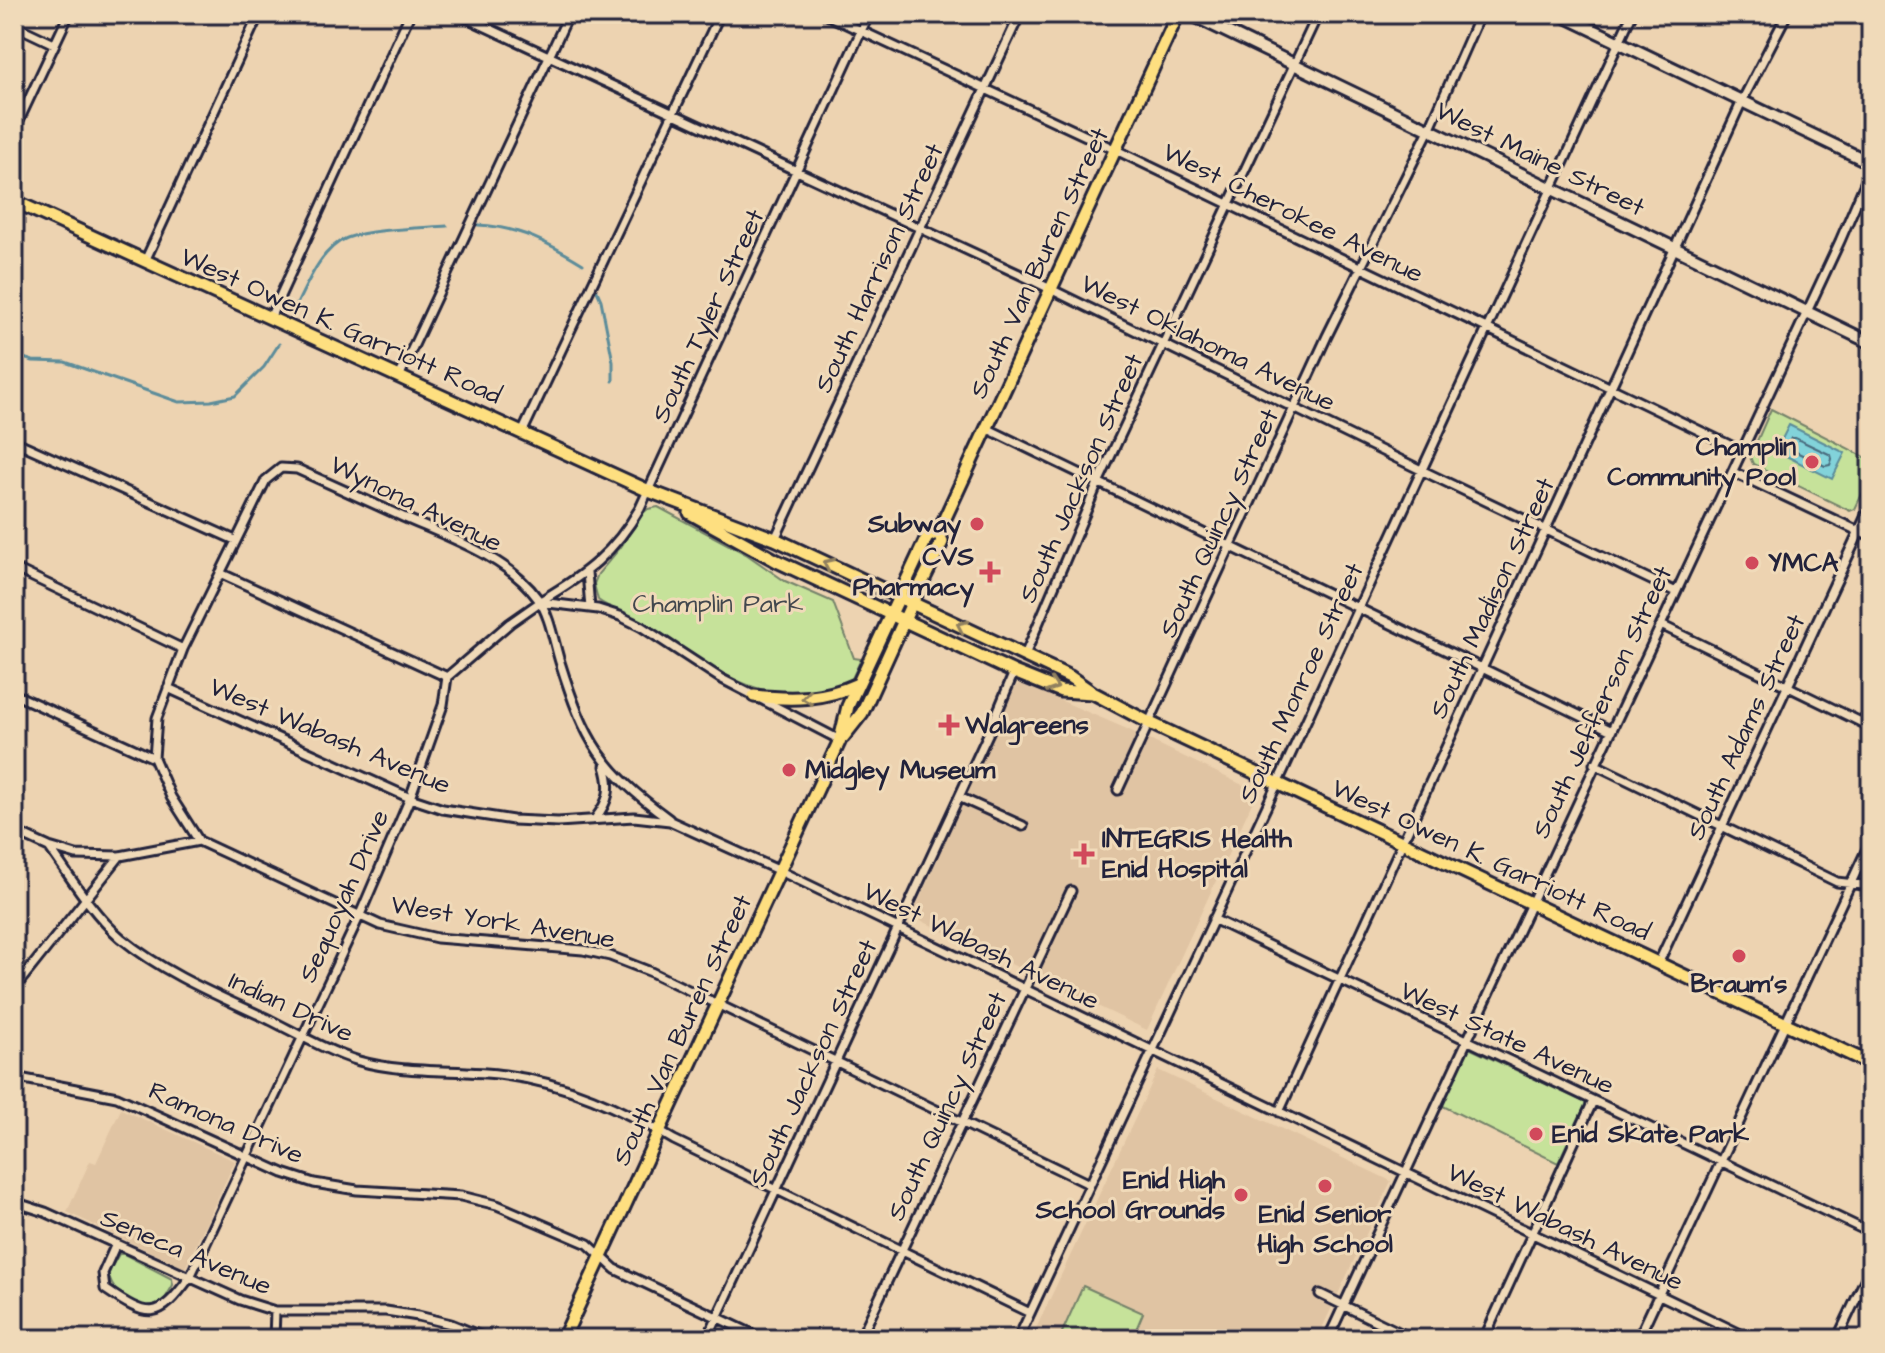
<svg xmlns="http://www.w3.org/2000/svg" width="1885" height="1353" viewBox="0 0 1885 1353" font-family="'Architects Daughter',sans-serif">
<rect width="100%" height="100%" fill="#edd3b1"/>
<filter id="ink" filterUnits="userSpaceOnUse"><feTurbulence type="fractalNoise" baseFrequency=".0125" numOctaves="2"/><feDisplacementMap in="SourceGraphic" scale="16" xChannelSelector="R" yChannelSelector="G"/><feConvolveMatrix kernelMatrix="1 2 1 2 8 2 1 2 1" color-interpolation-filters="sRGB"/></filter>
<g filter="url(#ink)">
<!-- built -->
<path fill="#e0c4a3" d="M1020 683 1127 729 1257 792 1147 1030 912 916 1014 688Z
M1158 1070 1391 1181 1317 1339H1031Z
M121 1109 235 1161 185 1268 67 1212 90 1161 96 1163Z"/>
<!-- green -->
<path fill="#c6e29a" stroke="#74826a" stroke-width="2" d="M1771 409 1871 460V475L1855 509 1850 511 1753 464 1750 457Z
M658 507 746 554 785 581 833 602 854 658 861 659 850 683C837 687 822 693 808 694 737 698 699 654 643 622 628 613 611 610 598 600L594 584 598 574 621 547 643 513 648 509Z
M1469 1048 1586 1103 1558 1163 1441 1105Z
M119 1254H124L172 1279 173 1285 163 1302 144 1307C126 1298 113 1295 108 1273Z
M1083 1286 1143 1313 1132 1339H1059Z"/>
<!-- water -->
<path fill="#82d3da" stroke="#5c8c9a" stroke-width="2" d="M1789 425 1845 453 1832 479 1776 451Z"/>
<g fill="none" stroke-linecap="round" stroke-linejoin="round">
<!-- shore -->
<path stroke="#48697b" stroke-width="2" d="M1791 438H1795L1831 455 1832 459 1830 465 1825 466 1790 449 1788 445Z"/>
<!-- stream -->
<path stroke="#5c8c9a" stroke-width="3" d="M478 225C519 227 549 243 583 264
M597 291 601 300 613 362V381
M296 306C307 284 322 247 347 238 370 229 421 228 447 226
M14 355 33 361 65 362 179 402 211 401 235 396 264 367 279 344"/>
<defs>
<path id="minor" d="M458 14 1034 281 1421 470 1676 592
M825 14 1116 150 1742 451
M14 25 54 44
M14 131 69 14
M145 261 259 14
M270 318 410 14
M399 377 569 14
M986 428 1610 730
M522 433 720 14
M14 441 235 540
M1733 472 1871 537
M775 539 1020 14
M14 568 183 649
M587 572 590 608
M220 573 447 677
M542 600C586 574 614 553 640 508L869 14
M1661 625 1871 727
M1025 655 1098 483 1318 14
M168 688 410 798 443 809 513 820 558 822 634 817 670 821 780 871 1751 1339
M14 694 154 758 171 797 199 841
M154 758 157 718 183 649 266 480 281 468 297 469C332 485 368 501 403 517 448 537 508 557 538 599 550 615 554 643 560 662 585 742 601 769 669 819
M1594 764 1837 882 1863 885 1871 889
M1118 790 1327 336 1429 130 1480 14
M959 797 1023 826
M595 819C609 801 612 788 605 766
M14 831 49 847 76 855 120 856 199 841 380 925 437 938 583 950 610 956 651 972 1089 1184
M49 847C71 878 92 913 121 938 165 974 219 996 270 1020 298 1034 329 1052 359 1061 405 1074 457 1069 505 1075 566 1083 621 1108 674 1140L1030 1313
M1213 919 1871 1233
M1658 964 1787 687
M14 989 120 856
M14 1077 117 1097 283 1173 314 1183 357 1190 461 1196 497 1205 588 1244 615 1269 763 1339
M1279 1112 1742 101 1787 14
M14 1202 45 1212 240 1300 275 1311H386L418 1316 451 1324 488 1339
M116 1244 103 1273 105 1289C149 1319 158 1321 190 1277L359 917 410 798 443 705 447 677 510 623 540 602 598 609 620 616 642 627 720 678 840 740
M1320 1294 1413 1339
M274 1339 275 1311
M707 1339 990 730 1014 672
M860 1339 1071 891
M1018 1339 1284 769 1632 14
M1328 1339 1840 241 1871 169
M1484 1339 1593 1101
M1638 1339 1871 840
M1837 1339 1871 1267"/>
<path id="tertiary" d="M1787 687 1871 506"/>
<path id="secondary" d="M1190 14 1871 343
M1560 14 1871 163"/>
<path id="primary" d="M899 597 927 537 939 531 1178 14
M912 603 942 542 939 531"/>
<path id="trunk" d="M14 201 649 491 775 539 1070 677 1093 693 1150 723 1871 1064
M690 513 777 561 1014 672 1061 691 1092 693
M754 696C792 700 823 700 858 684
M843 737 862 713 912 603
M563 1339 840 740 848 706 899 597"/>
</defs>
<!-- minor casing -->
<use href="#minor" stroke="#22223b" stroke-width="13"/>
<!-- tertiary casing -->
<use href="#tertiary" stroke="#22223b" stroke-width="14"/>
<!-- secondary casing -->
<use href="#secondary" stroke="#22223b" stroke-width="16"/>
<!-- primary casing -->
<use href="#primary" stroke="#22223b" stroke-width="17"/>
<!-- trunk casing -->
<use href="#trunk" stroke="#22223b" stroke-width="17"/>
<!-- minor -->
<use href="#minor" stroke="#f0dab9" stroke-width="7"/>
<!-- tertiary -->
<use href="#tertiary" stroke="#f0dab9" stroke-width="8"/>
<!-- secondary -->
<use href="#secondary" stroke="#f0dab9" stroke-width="10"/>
<!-- primary -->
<use href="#primary" stroke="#fedf80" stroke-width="11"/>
<!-- trunk -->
<use href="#trunk" stroke="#fedf80" stroke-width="11"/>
</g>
<!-- one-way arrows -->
<defs><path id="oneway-chevron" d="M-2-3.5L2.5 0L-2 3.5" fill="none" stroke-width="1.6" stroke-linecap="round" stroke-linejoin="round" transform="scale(2)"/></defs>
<g stroke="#90805e">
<use href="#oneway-chevron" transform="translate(828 564) rotate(-155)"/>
<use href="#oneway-chevron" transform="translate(962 626) rotate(-155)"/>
<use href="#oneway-chevron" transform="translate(1053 686) rotate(19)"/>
<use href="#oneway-chevron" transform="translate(807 698) rotate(173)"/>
</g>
</g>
<!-- markers -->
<g fill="#d1495b" stroke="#f0dab9" stroke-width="3">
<circle cx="1812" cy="462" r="8"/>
<circle cx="977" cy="524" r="8"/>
<circle cx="1752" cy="563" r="8"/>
<path d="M986 560h8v8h8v8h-8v8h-8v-8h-8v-8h8z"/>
<path d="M945 713h8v8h8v8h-8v8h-8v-8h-8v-8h8z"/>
<circle cx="789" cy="770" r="8"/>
<path d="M1080 842h8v8h8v8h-8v8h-8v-8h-8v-8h8z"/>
<circle cx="1739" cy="956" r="8"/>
<circle cx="1536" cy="1134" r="8"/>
<circle cx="1325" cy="1186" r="8"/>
<circle cx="1241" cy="1195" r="8"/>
</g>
<g text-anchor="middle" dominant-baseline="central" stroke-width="6" stroke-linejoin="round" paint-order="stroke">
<!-- street labels -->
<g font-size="26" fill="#22223b" stroke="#f0dab9">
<text transform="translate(1540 159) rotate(26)">West Maine Street</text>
<text transform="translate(1293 213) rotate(26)">West Cherokee Avenue</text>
<text transform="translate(1039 263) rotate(-65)">South Van Buren Street</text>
<text transform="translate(879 268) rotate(-65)">South Harrison Street</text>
<text transform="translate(708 316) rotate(-65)">South Tyler Street</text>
<text transform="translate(341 326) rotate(24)">West Owen K. Garriott Road</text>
<text transform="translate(1208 343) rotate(26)">West Oklahoma Avenue</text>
<text transform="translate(1081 478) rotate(-66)">South Jackson Street</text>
<text transform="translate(416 504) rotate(26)">Wynona Avenue</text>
<text transform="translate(1219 523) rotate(-65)">South Quincy Street</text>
<text transform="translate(1492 598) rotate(-65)">South Madison Street</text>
<text transform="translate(1301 683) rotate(-65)">South Monroe Street</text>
<text transform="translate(1602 702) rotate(-65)">South Jefferson Street</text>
<text transform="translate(1746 727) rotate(-65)">South Adams Street</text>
<text transform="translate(330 736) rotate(23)">West Wabash Avenue</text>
<text transform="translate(1491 860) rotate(25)">West Owen K. Garriott Road</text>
<text transform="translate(344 896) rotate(-66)">Sequoyah Drive</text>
<text transform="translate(503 922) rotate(9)">West York Avenue</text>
<text transform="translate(981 946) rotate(26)">West Wabash Avenue</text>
<text transform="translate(291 1007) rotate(25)">Indian Drive</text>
<text transform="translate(682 1030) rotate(-65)">South Van Buren Street</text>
<text transform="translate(1507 1038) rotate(25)">West State Avenue</text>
<text transform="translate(813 1063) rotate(-65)">South Jackson Street</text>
<text transform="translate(947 1106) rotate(-65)">South Quincy Street</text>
<text transform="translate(226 1123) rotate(24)">Ramona Drive</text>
<text transform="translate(1565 1227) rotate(26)">West Wabash Avenue</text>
<text transform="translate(186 1252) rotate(23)">Seneca Avenue</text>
</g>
<!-- poi labels -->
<g font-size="26" font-weight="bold" fill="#22223b" stroke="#f0dab9" text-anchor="start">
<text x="1796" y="447" text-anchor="end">Champlin<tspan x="1796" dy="30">Community Pool</tspan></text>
<text x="961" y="524" text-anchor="end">Subway</text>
<text x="974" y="557" text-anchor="end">CVS<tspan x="974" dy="30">Pharmacy</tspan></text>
<text x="1768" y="563">YMCA</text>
<text x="965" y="725">Walgreens</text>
<text x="805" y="770">Midgley Museum</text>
<text x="1102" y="839">INTEGRIS Health<tspan x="1102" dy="30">Enid Hospital</tspan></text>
<text x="1739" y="984" text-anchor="middle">Braum's</text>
<text x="1552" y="1134">Enid Skate Park</text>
<text x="1225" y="1180" text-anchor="end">Enid High<tspan x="1225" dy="30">School Grounds</tspan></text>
<text x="1325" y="1214" text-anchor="middle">Enid Senior<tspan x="1325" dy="30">High School</tspan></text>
</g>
<!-- park labels -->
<g font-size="26" fill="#43484e" stroke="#f0dab9">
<text x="718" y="604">Champlin Park</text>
</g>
</g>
<!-- margin -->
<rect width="1885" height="1353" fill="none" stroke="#f0dab9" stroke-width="48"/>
<rect x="24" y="24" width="1837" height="1305" fill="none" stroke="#22223b" stroke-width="3" filter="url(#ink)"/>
</svg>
